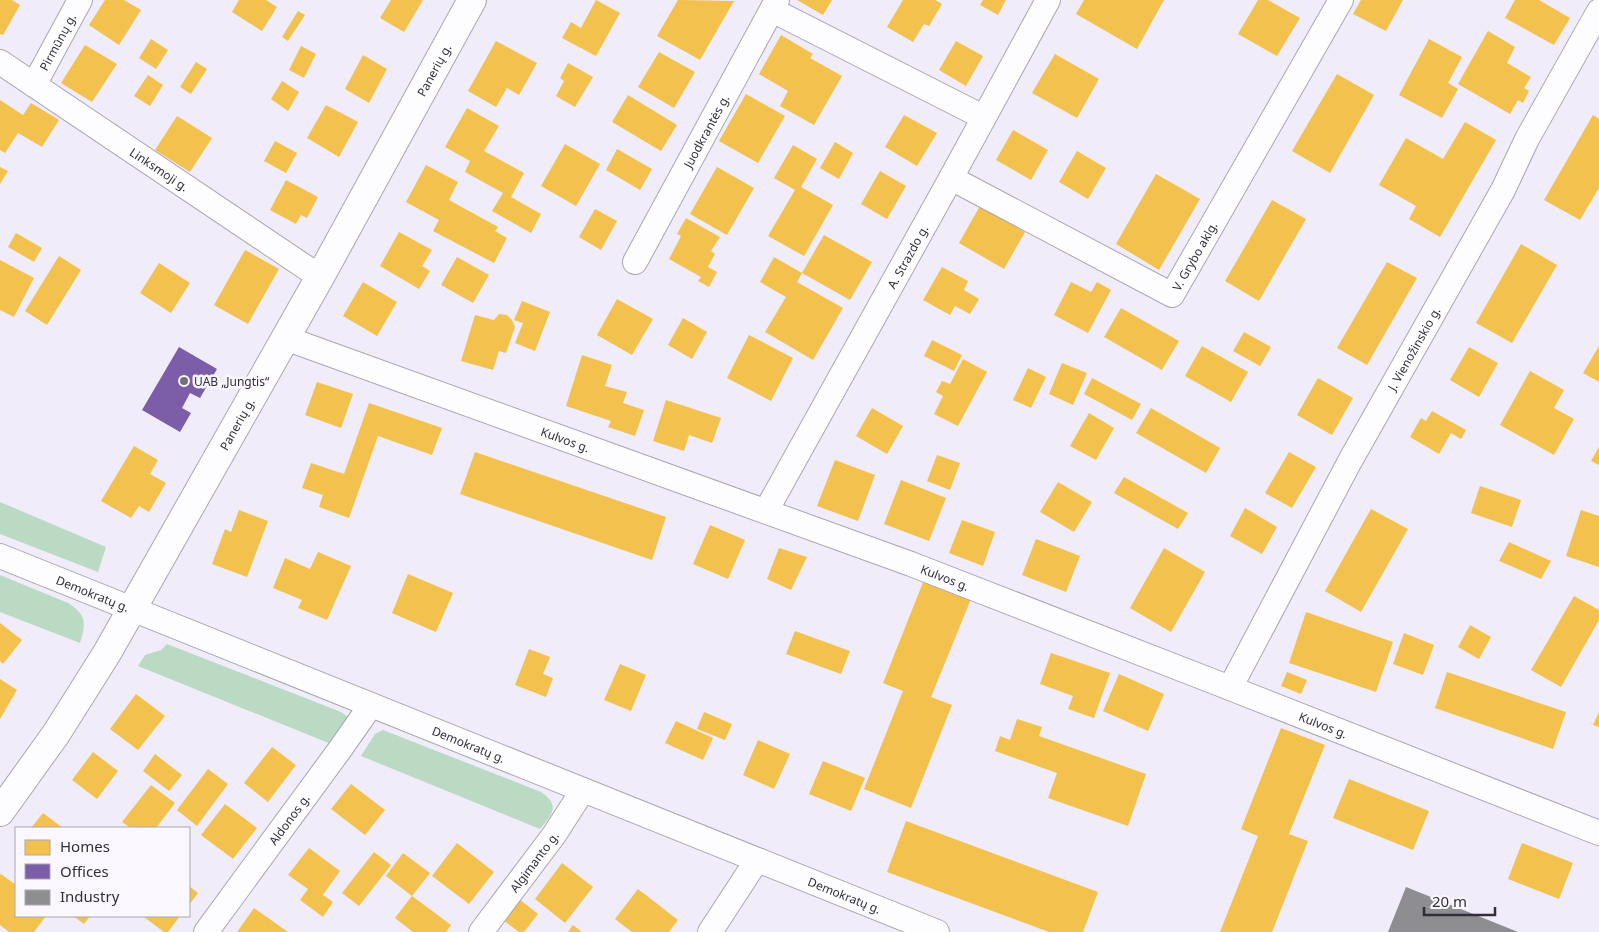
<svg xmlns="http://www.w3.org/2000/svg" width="1599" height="932" viewBox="0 0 1599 932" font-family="'Noto Sans',sans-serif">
<rect width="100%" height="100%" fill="#f0ecf9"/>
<!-- green -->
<path fill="#badac3" d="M0 502 106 547 98 572 0 534Z
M0 575 68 603C87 615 86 623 80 643L0 612Z
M167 644 341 712 348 717V727L336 746 138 666 145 655 161 650Z
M383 730 541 792C561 806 552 814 540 829L361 756 375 734Z"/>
<!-- homes -->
<path fill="#f2c14e" d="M0 0H12L20 5 3 35 0 34Z
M105 0H124L141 10 119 45 89 25Z
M239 0H266L277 7 262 31 232 12Z
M391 0H423L404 32 380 18Z
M596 0 620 13 596 56 562 38 571 22 581 28Z
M678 0 734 1 700 60 657 36Z
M797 0H832L823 15Z
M903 0H935L942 4 929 26 924 24 913 42 887 27Z
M983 0H1006L998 15 980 5Z
M1084 0H1164L1137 49 1076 14Z
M1258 0H1268L1300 18 1277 56 1238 34Z
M1361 0H1403L1386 31 1353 14Z
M1515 0H1539L1570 18 1554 45 1505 18Z
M298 11 305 15 288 41 282 37Z
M1488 31 1515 47 1507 63 1531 77 1524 88 1529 91 1523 103 1518 100 1510 114 1458 84Z
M781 35 813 54 810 58 842 76 814 125 780 106 788 91 759 74Z
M151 39 168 50 156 69 139 58Z
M1429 39 1462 57 1448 83 1458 89 1442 118 1399 95Z
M496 41 537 63 519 95 507 88 496 107 468 91Z
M956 41 983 56 966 86 939 70Z
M85 45 117 64 92 102 61 83Z
M301 46 316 54 304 78 289 70Z
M659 52 695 72 674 108 638 87Z
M1055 54 1099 79 1077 118 1032 93Z
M363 55 387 69 369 103 345 89Z
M196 62 207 69 191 94 180 87Z
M568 63 593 77 575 107 556 96 564 81 560 78Z
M1337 74 1374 95 1330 173 1292 151Z
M148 75 163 85 150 106 134 96Z
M282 81 299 92 288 111 271 99Z
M746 94 785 116 758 163 719 141Z
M628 95 677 125 661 151 612 122Z
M0 100 23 115 31 103 59 120 42 147 18 133 5 153 0 150Z
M326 105 358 122 339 157 307 138Z
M467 108 499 126 484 151 524 173 511 197 541 214 531 233 492 211 503 193 465 172 470 161 445 147Z
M904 115 937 133 917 166 885 147Z
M1593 115 1599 119V188L1580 220 1544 200Z
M177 116 212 138 190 172 155 150Z
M1465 122 1496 140 1440 237 1409 219 1416 206 1379 185 1406 138 1443 159Z
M1013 130 1048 150 1031 180 996 160Z
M275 141 297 153 286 173 264 161Z
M835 142 853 153 839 179 820 168Z
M565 144 600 164 576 206 541 186Z
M793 145 817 159 801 187 833 205 804 256 768 236 795 190 774 178Z
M617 149 652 169 640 190 606 170Z
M1077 151 1106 168 1088 199 1059 182Z
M426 165 458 182 449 200 498 227 495 231 507 238 494 263 433 231 439 220 406 202Z
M0 167 8 171 0 184Z
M717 167 754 188 727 235 690 214Z
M880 171 906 186 887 219 861 204Z
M1156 174 1200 199 1159 270 1116 244Z
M286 180 318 197 307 218 301 215 296 224 270 210Z
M1272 200 1306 219 1259 301 1225 281Z
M980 206 1025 232 1004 269 959 243Z
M595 209 617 221 601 250 579 237Z
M686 218 720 237 711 251 715 254 708 267 717 272 709 287 698 281 701 277 669 259 681 236 677 234Z
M399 232 432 250 422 266 430 271 419 289 380 266Z
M16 233 42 248 34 262 8 247Z
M824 235 872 262 850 300 802 273Z
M1521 244 1557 265 1512 343 1476 323Z
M245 250 279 269 248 324 214 305Z
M59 256 81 270 47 325 25 311Z
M457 257 489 275 473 303 441 285Z
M774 257 802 273 797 282 843 308 813 360 765 332 786 297 760 282Z
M0 260 34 278 14 317 0 310Z
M1387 262 1417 278 1367 365 1337 348Z
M159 263 190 283 171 313 140 293Z
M942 267 968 281 964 290 979 299 970 314 955 306 950 315 923 300Z
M363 282 397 302 377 336 343 316Z
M1071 282 1091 292 1097 282 1111 290 1088 333 1054 315Z
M617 299 653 319 632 355 597 335Z
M522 301 550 312 535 351 515 343 523 323 514 320Z
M1121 308 1179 341 1162 370 1104 337Z
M499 314 507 315 512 320 515 327 506 353 499 351 493 370 461 361 475 315 494 320Z
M683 318 707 332 692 359 668 345Z
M1244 332 1271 347 1260 366 1233 351Z
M749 335 793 358 771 401 727 378Z
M932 340 962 355 954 371 924 356Z
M1202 346 1248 372 1231 402 1185 376Z
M1599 346V382L1583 373Z
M1469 347 1498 363 1479 397 1450 380Z
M582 355 612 365 605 386 627 392 623 403 644 410 635 436 608 427 611 421 566 406Z
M963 359 987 372 958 426 934 414 943 396 936 392 942 381 950 384Z
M1062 363 1087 373 1073 405 1049 394Z
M1028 368 1046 377 1031 408 1013 400Z
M1530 371 1564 390 1554 408 1574 419 1554 455 1500 425Z
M1092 378 1141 404 1132 420 1084 394Z
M1318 378 1353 398 1332 435 1297 415Z
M317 382 353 394 341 428 305 415Z
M666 400 721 418 712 443 689 435 684 451 653 441Z
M369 403 442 428 432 455 378 436 349 518 319 507 323 495 302 488 311 463 344 474Z
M872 408 903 426 887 454 856 436Z
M1151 408 1220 448 1206 473 1136 433Z
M1432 411 1466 430 1461 439 1451 433 1439 454 1410 437 1421 418 1426 421Z
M1089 413 1114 428 1096 460 1070 446Z
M134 446 158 460 150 474 166 483 149 512 139 506 131 518 101 501Z
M1599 447V465L1591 461Z
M475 452 666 517 652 560 460 494Z
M1289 452 1316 467 1292 508 1265 493Z
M937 455 960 463 950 490 927 481Z
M835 460 875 475 858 521 817 506Z
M1124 477 1188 513 1178 529 1114 493Z
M901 480 946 498 929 541 884 524Z
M1058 482 1092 502 1074 532 1040 512Z
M1480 486 1521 500 1512 527 1471 513Z
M1245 508 1277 527 1262 554 1230 536Z
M1371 509 1408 529 1361 612 1325 591Z
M239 510 268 521 247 577 212 564 225 529 231 532Z
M1581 510 1599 516V567L1566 556Z
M962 520 995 532 983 566 949 553Z
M710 525 745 540 728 579 693 564Z
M1036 539 1080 556 1066 592 1022 575Z
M1509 542 1551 561 1541 579 1499 561Z
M779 548 807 557 791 590 767 579Z
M1164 548 1205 572 1171 632 1130 608Z
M318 552 351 566 327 620 298 608 302 600 273 588 285 558 310 569Z
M408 574 453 593 436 632 392 613Z
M924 580 971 599 931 697 952 705 911 808 864 789 903 691 883 683Z
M1574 596 1599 610V620L1561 687 1531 670Z
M1306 612 1393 642 1376 692 1289 663Z
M0 623 22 640 3 664 0 661Z
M1470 625 1491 637 1479 659 1458 647Z
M795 631 850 651 841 674 786 654Z
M1404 633 1434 645 1423 675 1393 664Z
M529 649 550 657 543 674 553 678 546 697 515 685Z
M1051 653 1110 673 1094 718 1068 709 1073 696 1040 684Z
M620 664 646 675 631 711 604 700Z
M1287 672 1307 680 1301 694 1281 686Z
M1447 672 1566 712 1553 749 1435 708Z
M1119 674 1164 694 1148 731 1103 711Z
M0 679 17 690 0 719Z
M136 694 165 716 138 750 110 729Z
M704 712 732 724 725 740 697 729Z
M1599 712V727L1593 725Z
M1017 719 1042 727 1039 736 1146 774 1128 826 1048 798 1057 773 995 751 1000 736 1010 740Z
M676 721 713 738 703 760 665 743Z
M1281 728 1325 745 1289 834 1308 841 1272 932H1220L1258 836 1241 829Z
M758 740 790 754 774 789 743 775Z
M272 747 296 765 268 802 244 783Z
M93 752 118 771 97 799 72 780Z
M155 754 182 775 169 791 143 771Z
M823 761 865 778 851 811 809 794Z
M208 769 228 784 197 826 177 810Z
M1349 779 1429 811 1413 850 1333 818Z
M351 784 385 810 365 835 331 809Z
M151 785 175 803 156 828H131L122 822Z
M225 804 257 828 233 859 201 835Z
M43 813 63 828H31Z
M906 821 1098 892 1083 932H1049L887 872Z
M457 843 494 872 469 904 432 876Z
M1522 843 1573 863 1559 899 1508 879Z
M309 848 340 871 323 895 333 902 323 917 300 900 308 889 288 875Z
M374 852 391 865 359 906 342 893Z
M403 853 430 873 412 896 386 876Z
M562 863 593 887 565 923 535 899Z
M1 874 16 885V916H46L34 932H9L0 925V875Z
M189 886 198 893 189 905Z
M638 889 678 920 669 932H632L615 919Z
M412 896 451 925 446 932H413L395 918Z
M519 899 538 914 524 932H519L503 920Z
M254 908 288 932H237Z
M73 916H90L84 924Z
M146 916H180L168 932H164L144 917Z
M573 925 582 932H568Z"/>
<!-- offices -->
<path fill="#7b5ea7" d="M179 347 217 369 200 398 190 393 182 408 191 413 180 432 142 410Z"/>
<!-- industry -->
<path fill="#8d8d92" d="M1406 887 1518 932H1388Z"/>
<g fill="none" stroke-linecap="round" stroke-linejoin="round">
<defs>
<g id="minor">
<path d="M772 10 983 117"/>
<path id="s1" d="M0 62 320 277"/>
<path id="s2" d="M34 85 80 0"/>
<path id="s3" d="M951 178 1172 295 1341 0"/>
<path id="s4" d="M635 262 777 0"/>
<path id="s5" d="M285 338 911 564 1230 688 1599 833"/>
<path id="s6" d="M766 511 951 178 1048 0"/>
<path id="s7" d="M0 556 937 932"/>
<path id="s8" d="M1230 688 1350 461 1503 190 1527 139 1599 11"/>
<path id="s9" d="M206 932 341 748 371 705"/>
<path id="s10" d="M481 932 554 835 583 790"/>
<path d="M710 932 757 860"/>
</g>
<g id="secondary">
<path id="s11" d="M0 812 56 734 107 653 320 277 472 0"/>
</g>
</defs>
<!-- minor casing -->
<use href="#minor" stroke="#aaa6b1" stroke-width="26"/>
<!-- secondary casing -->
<use href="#secondary" stroke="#aaa6b1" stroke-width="30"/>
<!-- minor -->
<use href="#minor" stroke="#fdfcfe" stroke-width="24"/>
<!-- secondary -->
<use href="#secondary" stroke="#fdfcfe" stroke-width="28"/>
</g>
<!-- markers -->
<circle fill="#74707c" stroke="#faf8fe" stroke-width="2" cx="184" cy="381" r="5"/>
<g text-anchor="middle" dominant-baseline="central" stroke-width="5" stroke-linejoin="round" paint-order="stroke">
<!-- street labels -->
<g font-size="12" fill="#322e39" stroke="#faf8fe">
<text stroke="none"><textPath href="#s2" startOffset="49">Pirmūnų g.</textPath></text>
<text stroke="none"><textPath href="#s11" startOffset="860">Panerių g.</textPath></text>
<text stroke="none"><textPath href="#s4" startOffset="149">Juodkrantės g.</textPath></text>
<text stroke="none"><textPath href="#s1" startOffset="192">Linksmoji g.</textPath></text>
<text stroke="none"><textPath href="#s6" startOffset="291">A. Strazdo g.</textPath></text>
<text stroke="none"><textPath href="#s3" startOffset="295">V. Grybo aklg.</textPath></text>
<text stroke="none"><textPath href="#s8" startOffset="386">J. Vienožinskio g.</textPath></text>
<text stroke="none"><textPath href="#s11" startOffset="455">Panerių g.</textPath></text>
<text stroke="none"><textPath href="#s5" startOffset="298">Kulvos g.</textPath></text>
<text stroke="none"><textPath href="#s5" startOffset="702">Kulvos g.</textPath></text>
<text stroke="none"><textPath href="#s7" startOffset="100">Demokratų g.</textPath></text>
<text stroke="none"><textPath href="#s5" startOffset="1108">Kulvos g.</textPath></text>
<text stroke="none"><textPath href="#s7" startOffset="505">Demokratų g.</textPath></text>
<text stroke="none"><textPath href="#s9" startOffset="140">Aldonos g.</textPath></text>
<text stroke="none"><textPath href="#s10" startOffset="88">Algimanto g.</textPath></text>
<text stroke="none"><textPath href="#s7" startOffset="910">Demokratų g.</textPath></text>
</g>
<!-- poi labels -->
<g font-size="12" fill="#322e39" stroke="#faf8fe" text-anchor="start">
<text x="194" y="381">UAB „Jungtis“</text>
</g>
</g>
<!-- legend -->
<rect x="15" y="827" width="175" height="90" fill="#faf8fe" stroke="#aaa7af"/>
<rect x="25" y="840" width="25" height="15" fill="#f2c14e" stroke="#aaa7af"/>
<text x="60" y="852" font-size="15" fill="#322e39">Homes</text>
<rect x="25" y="864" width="25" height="15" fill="#7b5ea7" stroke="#aaa7af"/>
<text x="60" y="877" font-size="15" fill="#322e39">Offices</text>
<rect x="25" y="890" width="25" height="15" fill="#8d8d92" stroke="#aaa7af"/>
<text x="60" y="902" font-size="15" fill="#322e39">Industry</text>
<!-- scale -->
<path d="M1424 907v8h71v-8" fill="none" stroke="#322e39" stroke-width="2.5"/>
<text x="1432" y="907" font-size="15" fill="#322e39" stroke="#faf8fe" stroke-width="4" paint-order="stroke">20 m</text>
</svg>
